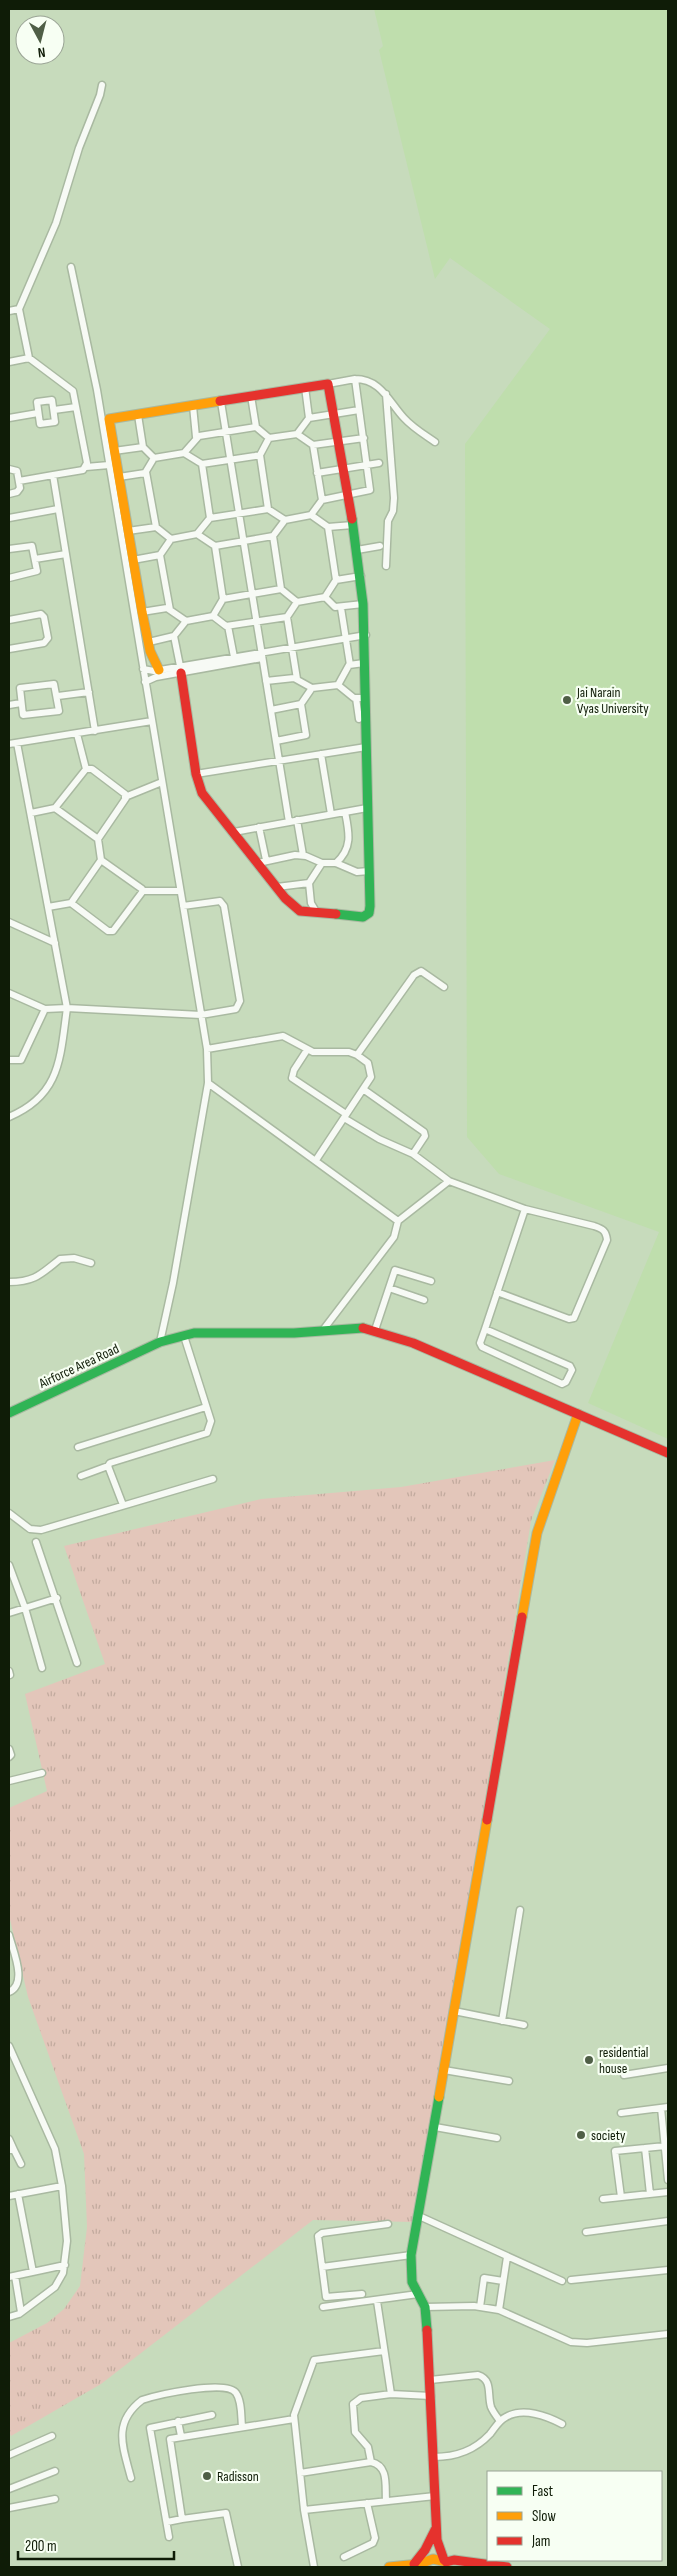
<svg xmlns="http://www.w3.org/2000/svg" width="677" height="2576" viewBox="0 0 677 2576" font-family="'Sofia Sans Condensed',sans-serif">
<defs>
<pattern id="grass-tufts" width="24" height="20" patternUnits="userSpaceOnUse" patternTransform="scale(1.25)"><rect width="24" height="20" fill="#e3c6ba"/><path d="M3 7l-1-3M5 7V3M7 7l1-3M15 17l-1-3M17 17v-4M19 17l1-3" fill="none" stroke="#c2aa9e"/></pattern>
</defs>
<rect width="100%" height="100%" fill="#c7dbbc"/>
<!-- built -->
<path fill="#bfdead" d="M374 9H668V1439L588 1403 659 1232 499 1174 467 1137 465 444 550 329 450 258 435 279 379 50 383 46Z"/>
<!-- grass -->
<path fill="url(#grass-tufts)" d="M555 1460 531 1521 415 2222 313 2220 101 2384 11 2436 9 2432V2343L47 2323 64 2309 80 2286 87 2227 84 2154 28 1997 9 1915V1808L47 1791 25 1694 105 1664 64 1546 261 1499 401 1487Z"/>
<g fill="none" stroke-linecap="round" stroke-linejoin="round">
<defs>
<path id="street" d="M71 267 97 390 207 1049 208 1083 173 1283 160 1342
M9 311 19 309
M9 362 29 358
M355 379C381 379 389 402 404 418 413 428 425 435 435 442
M305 387 309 418
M251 396 256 427
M52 400 55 422 40 424 37 402Z
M221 402 289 822
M193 406 196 437
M54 410 76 407
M138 415 143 447
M9 418 38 413
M297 434 313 445 364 438
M313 445 322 500
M114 451 143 447 154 458 184 453 199 436 256 427 269 438 297 434 309 418 359 410
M184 453 202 464 255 456 260 455 269 438
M260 455 268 509
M202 464 210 518
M86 467 109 465
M9 469 17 471 20 488 17 492 9 494
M146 472 156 527
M317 473 379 463
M119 477 145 473 154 458
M19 481 53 475
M311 515 328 527 336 580
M9 518 58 509
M328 527 353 525
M128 531 156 527 171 539 197 534 210 518 268 509 285 520 311 515 322 500 370 490 355 379 328 384
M197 534 215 546 273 536 285 520
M273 536 281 589
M215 546 223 599
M9 549 32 546 37 571 9 578
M357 550 380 546
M160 555 170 610
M35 559 66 554
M133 560 160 555 171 539
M386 566 388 521 393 511 394 498 386 394
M325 597 336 580 361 576
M325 597 335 607 363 604
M341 608 350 665
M142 612 167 608 186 621
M213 616 226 626 287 617 297 602 325 597
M287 617 297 679
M9 620 41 614 44 617 48 638 44 643 9 649
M228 626 234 657
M174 636 180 666
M149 642 174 636 186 621 213 616 223 599 281 589 297 602
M143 669 154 671 366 635
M266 681 294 678 312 688 338 685 354 698H365
M145 682 156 677 262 658
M54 684 59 711 23 715 20 688Z
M338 685 349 665 364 663
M58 696 89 692
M356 698 359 719
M9 705 21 703
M271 710 301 704 312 688
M95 731 53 475 83 470 87 463 73 391 29 358 19 309 56 223 79 148 100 95 102 85
M77 734 86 769
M276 741 306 735 301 704
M9 744 152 721
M321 754 331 814
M196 774 366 747
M125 797 162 782
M55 808 86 769H92L125 794 126 798 98 839
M31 813 55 808 98 839 101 860 142 889 143 891 113 931H108L71 903 48 907
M297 820 303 855
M259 827 266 860
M234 832 367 808
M258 863 295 855 306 856 322 863H336L357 872 369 871
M336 863C353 848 349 832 345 812
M277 887 309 883
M143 891H180
M71 903 101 860
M317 913 311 903 309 883 322 863
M9 922 55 943
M9 993 45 1009 67 1008 17 743
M207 1049 283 1036 313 1052H349L357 1055 368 1063 371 1077 316 1160
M307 1050 294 1070 292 1078 346 1114
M357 1055 414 975 421 971 444 987
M9 1060H21L45 1009
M208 1083 398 1221 394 1237 323 1330
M363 1089 424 1132 425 1136 413 1154
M9 1117C61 1095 60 1058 67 1008L201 1015 236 1009 240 1001 224 906 220 901 183 906
M344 1118 379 1139 413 1154 449 1181
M398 1221 449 1181 525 1209 594 1226C603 1229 606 1231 607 1240L574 1318 569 1319 497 1292
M9 1282C35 1282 41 1274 60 1259L74 1258 91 1263
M389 1288 424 1300
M485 1329 570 1366 572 1370 566 1382 562 1384 482 1347 480 1343Z
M485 1329 525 1209
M375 1330 395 1270 431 1281
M78 1447 206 1407
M81 1476 108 1466
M123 1505 108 1466 110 1463 207 1433 211 1421 184 1336
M9 1513 30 1529 41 1530 213 1479
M36 1542 77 1663
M9 1565 25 1608 42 1668
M9 1613 57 1598
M9 1671 10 1675
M9 1749 11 1755 9 1757
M9 1781 42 1773
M9 1935C13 1951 28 1984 9 1992
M454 2011 524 2025
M502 2021 520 1910
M9 2046 55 2149 62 2186 67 2241 63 2273 55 2287 19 2314 9 2317
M444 2070 509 2081
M624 2075 668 2068
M661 2108 668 2180
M621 2113 668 2107
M435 2127 497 2138
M9 2139 14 2150H9
M645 2148 650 2194
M14 2150 21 2164
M18 2194 33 2272
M9 2196 62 2186
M621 2197 615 2151 665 2146
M603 2199 668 2192
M419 2216 562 2281
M586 2232 668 2221
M322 2267 411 2255
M15 2276 21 2312
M9 2277 65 2265
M571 2280 668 2270
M362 2294 326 2297 318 2236 322 2233 388 2224
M377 2301 391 2394 431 2396
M323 2307 418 2294
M425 2307 474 2306 499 2310 571 2342 587 2343 668 2334
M480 2307 484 2278 503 2281
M499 2310 507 2257
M430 2380 478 2375C493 2380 487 2394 491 2407 493 2412 497 2417 500 2421
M178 2421 181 2436
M9 2455 52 2436
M434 2457C456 2457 474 2451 490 2434 495 2428 499 2420 506 2417 523 2407 547 2416 562 2424
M371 2462 368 2447 355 2432 353 2404 361 2398 391 2394
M300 2473 371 2462C389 2466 385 2485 386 2501
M131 2478C123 2447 112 2423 142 2400 157 2395 227 2379 236 2393 242 2401 241 2417 242 2427
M9 2489 55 2471
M9 2508 55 2499
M304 2510 435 2496
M167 2522 182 2519
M169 2537 150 2428 212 2415
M344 2557 373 2543 375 2538 367 2503
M238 2567 226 2513 182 2519 170 2439 294 2419
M314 2567 304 2510 294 2415 314 2360 384 2351"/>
<path id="fast" d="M336 914 363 917 369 913 370 906 363 604 352 519
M9 1413 160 1342 194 1333H294L363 1328
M427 2330 425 2307 412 2282 411 2255 439 2097"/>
<path id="slow" d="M159 670 150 651 142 612 109 419 220 401
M522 1617 537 1533 578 1414
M439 2097 487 1820
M414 2566 433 2559 447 2562
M389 2567 419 2564"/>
<path id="jam" d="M220 401 328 384 352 519
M181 673 196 774 202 793 285 898 300 911 336 914
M363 1328 413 1343 668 1453
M487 1820 522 1617
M427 2330 437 2540 444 2560
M446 2562 454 2560 507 2567
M414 2564 425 2550 435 2530"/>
</defs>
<!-- street casing -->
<use href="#street" stroke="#a9b9a1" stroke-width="9"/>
<!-- fast casing -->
<use href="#fast" stroke="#a9b9a1" stroke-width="11"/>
<!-- slow casing -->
<use href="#slow" stroke="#a9b9a1" stroke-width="11"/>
<!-- jam casing -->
<use href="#jam" stroke="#a9b9a1" stroke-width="11"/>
<!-- street -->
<use href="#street" stroke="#f7faf5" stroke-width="6"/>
<!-- fast -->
<use href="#fast" stroke="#30b455" stroke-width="9"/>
<!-- slow -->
<use href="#slow" stroke="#ff9f0a" stroke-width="9"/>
<!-- jam -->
<use href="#jam" stroke="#e5322d" stroke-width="9"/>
</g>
<!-- markers -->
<g fill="#4f5f46" stroke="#f7fff3" stroke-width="2">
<circle cx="567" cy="700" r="5"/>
<circle cx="589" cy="2060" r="5"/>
<circle cx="581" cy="2135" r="5"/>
<circle cx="207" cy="2476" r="5"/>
</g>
<g text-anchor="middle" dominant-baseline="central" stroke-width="4.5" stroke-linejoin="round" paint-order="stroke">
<!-- poi labels -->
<g font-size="14" fill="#0f1c07" stroke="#f7fff3" text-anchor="start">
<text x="577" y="692">Jai Narain<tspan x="577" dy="16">Vyas University</tspan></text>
<text x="599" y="2052">residential<tspan x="599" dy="16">house</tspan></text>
<text x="591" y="2135">society</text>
<text x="217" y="2476">Radisson</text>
</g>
<!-- street labels -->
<g font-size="14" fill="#0f1c07" stroke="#f7fff3">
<text transform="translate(79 1366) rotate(-25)">Airforce Area Road</text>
</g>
</g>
<!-- border -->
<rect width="677" height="2576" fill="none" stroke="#0f1c07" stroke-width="20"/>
<!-- legend -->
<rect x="487" y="2471" width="175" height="90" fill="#f7fff3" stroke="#9aa495"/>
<rect x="497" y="2487" width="25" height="8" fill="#30b455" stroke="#9aa495"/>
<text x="532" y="2496" font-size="15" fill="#0f1c07">Fast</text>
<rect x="497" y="2512" width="25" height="8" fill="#ff9f0a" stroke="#9aa495"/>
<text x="532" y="2521" font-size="15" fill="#0f1c07">Slow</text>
<rect x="497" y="2537" width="25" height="8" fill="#e5322d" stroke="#9aa495"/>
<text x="532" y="2546" font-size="15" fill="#0f1c07">Jam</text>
<!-- north arrow -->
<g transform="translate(40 40) rotate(173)"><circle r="24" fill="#f7fff3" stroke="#9aa495"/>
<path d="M0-4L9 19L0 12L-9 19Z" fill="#4f5f46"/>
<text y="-8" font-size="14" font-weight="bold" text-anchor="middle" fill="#0f1c07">N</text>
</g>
<!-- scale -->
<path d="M18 2551v8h156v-8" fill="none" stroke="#0f1c07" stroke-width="2.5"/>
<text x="25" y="2551" font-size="15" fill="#0f1c07" stroke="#f7fff3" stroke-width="4" paint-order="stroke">200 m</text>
</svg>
